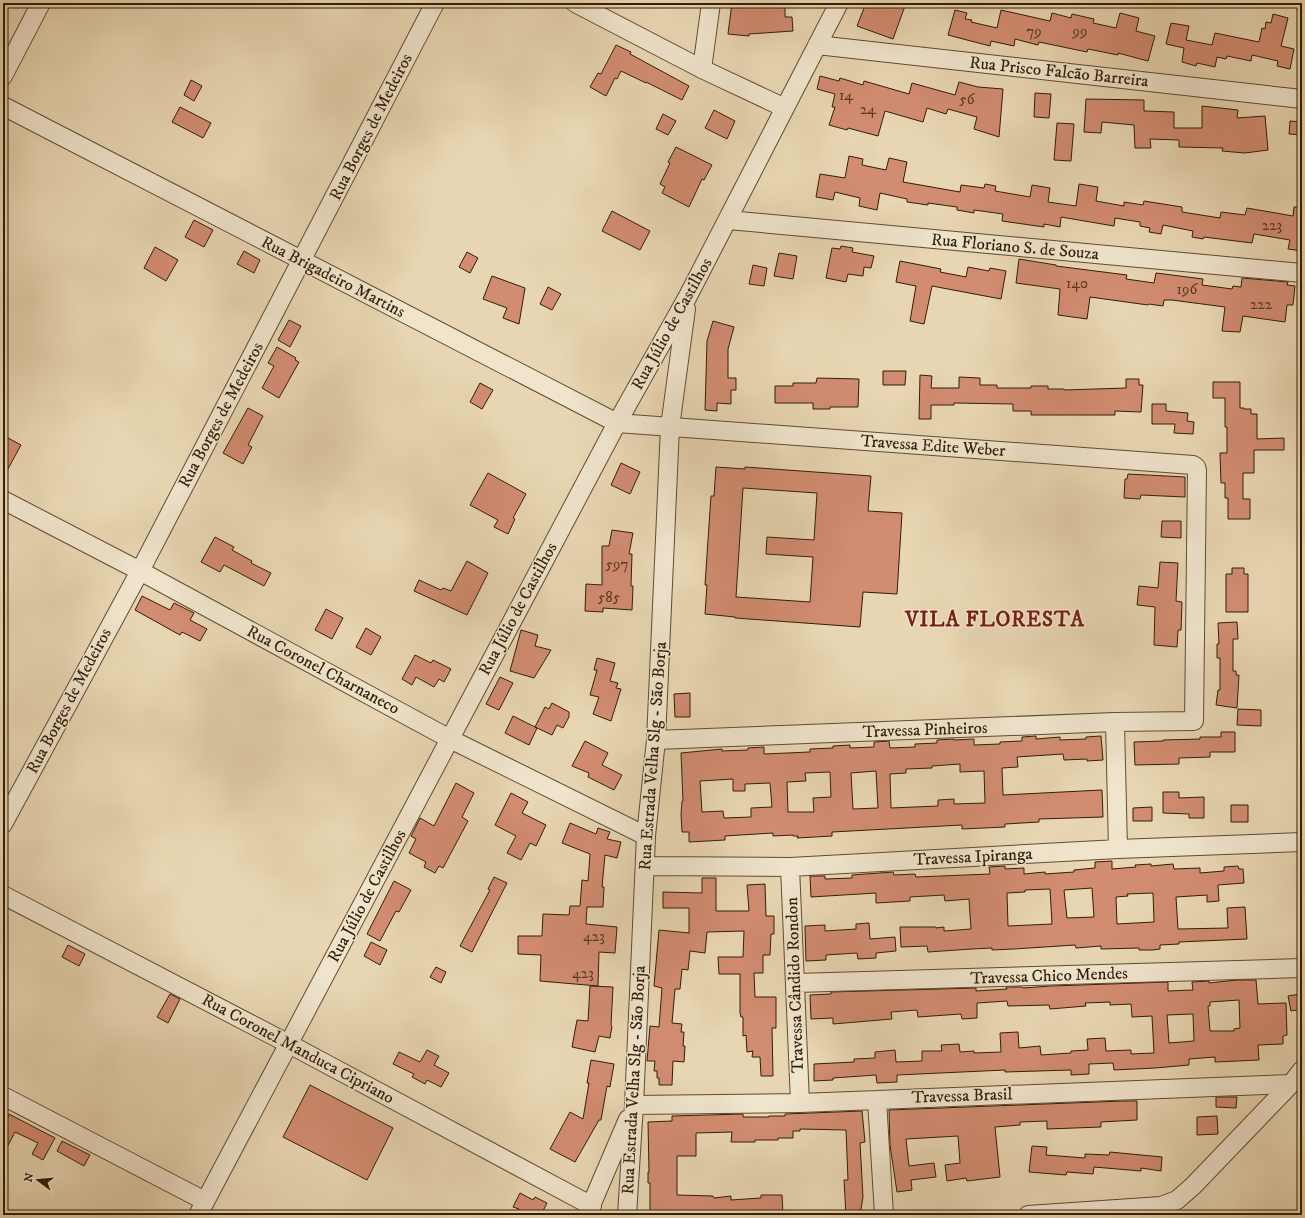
<svg xmlns="http://www.w3.org/2000/svg" width="1305" height="1218" viewBox="0 0 1305 1218" font-family="'IM FELL DW Pica',serif">
<rect width="100%" height="100%" fill="#e8d6b2"/>
<filter id="stains"><feTurbulence type="fractalNoise" baseFrequency=".005" numOctaves="4"/><feColorMatrix values="0 0 0 0 .2 0 0 0 0 .09 0 0 0 0 .02 0 0 0 .5 -.17"/></filter>
<radialGradient id="worn" r=".72"><stop offset=".6" stop-color="#630" stop-opacity="0"/><stop offset="1" stop-color="#630" stop-opacity=".3"/></radialGradient>
<!-- building -->
<path fill="#d28c72" stroke="#311e06" fill-rule="evenodd" d="M732 3H785V17H792L793 31 749 34V36L728 34Z
M866 3H906L893 39 857 26Z
M955 10 967 13 965 19 972 20 971 22 997 28 1001 10 1050 21 1052 13 1071 18 1072 14 1094 19 1093 23 1116 28 1120 13 1139 18 1136 31 1155 36 1148 61 1118 53V55L1088 49 1087 52 1039 42 1038 45 1015 39 1014 46 991 41 990 46 948 35Z
M1273 14 1288 18 1281 46 1294 49 1290 69 1277 66 1278 61 1252 55 1251 61 1227 56 1226 59 1217 57 1215 67 1197 63 1196 66 1182 62 1184 48 1166 44 1171 23 1189 26 1186 40 1212 45 1215 33 1259 42 1262 28 1265 29 1266 22 1271 23Z
M616 45 631 52 630 54 689 86 682 100 646 82V83L621 71 617 79 615 78 606 96 590 87 598 73 601 74Z
M820 76 839 81 840 78 863 85 864 81 909 94 912 83 955 95 959 82 978 87 1003 89 999 137 974 129 977 117 948 109 946 114 927 108 923 122 885 111 878 136 848 128 847 130 829 125 835 107H832L835 94 817 89Z
M191 80 202 86 194 101 184 95Z
M1035 93 1051 94 1049 118 1034 117Z
M1086 99 1144 100V111L1174 112V128H1202V106L1238 110 1237 118 1265 116 1268 150 1245 153 1222 151 1223 148 1179 147V140L1150 139 1151 148H1135L1134 125 1102 122 1101 133 1084 132Z
M180 107 211 123 203 138 172 122Z
M714 110 735 121 727 139 705 128Z
M663 114 676 121 668 135 656 129Z
M1290 121 1302 122V135L1289 134Z
M1057 123 1074 124 1071 161 1054 160Z
M676 147 712 165 704 180 702 179 689 207 662 193 665 187 660 184 670 163 668 162Z
M849 156 863 159 862 165 886 170 889 158 907 162 903 182 960 192 961 185 984 188 985 184 996 186 995 191 1030 197 1032 185 1050 188 1048 202 1076 206 1079 184 1098 187 1096 201 1124 206V202L1143 205 1144 201 1182 207V212L1220 218 1221 212 1245 215 1247 208 1293 216 1294 207H1302V251L1288 249 1290 240 1254 234 1252 243 1204 237 1203 239 1192 237 1193 231 1163 225 1161 234 1149 232 1150 228 1140 226V222L1115 218 1114 226 1061 217 1060 227 1044 224V227L1002 221 1003 214 974 210V213L957 210V207L928 203V205L907 202V199L880 193 877 210 859 206 860 198 835 192 833 200 816 197 820 174 845 178Z
M612 211 650 231 640 250 602 231Z
M194 220 213 230 204 247 185 237Z
M841 246 853 248 852 252 874 256 871 268 864 267 863 276 848 274 846 282 826 278 832 248 840 249Z
M155 247 178 260 166 281 144 268Z
M244 251 260 260 254 273 237 264Z
M467 252 478 258 470 273 459 267Z
M779 253 797 256 793 279 774 276Z
M1019 259 1056 265V266L1127 275 1126 279 1154 283 1156 273 1203 279 1202 285 1232 289 1233 286 1241 287 1242 278 1288 282 1287 285 1295 286 1293 305H1287L1285 322 1243 316 1240 332 1222 331 1225 307 1172 300H1164L1163 306 1149 304 1148 305 1090 297 1087 319 1058 315 1060 289 1016 283Z
M900 261 941 269 940 272 966 277 968 267 989 271 990 268 1006 271 1001 299 932 286 924 324 910 321 916 286 896 282Z
M753 265 767 268 764 286 749 284Z
M492 276 525 288 519 324 503 318 507 308 483 299Z
M548 287 561 294 552 310 540 304Z
M289 320 301 326 290 347 278 340Z
M713 321 734 327 728 349V378H736V390H731V404L717 403V411L705 410 707 341Z
M277 347 296 358 295 360 299 362 279 398 262 388 274 366 268 363Z
M883 371H906L905 385H883Z
M920 375 932 376 931 388H959V377L980 378V385H997V388H1031V386H1048V389H1064V390L1126 388V379H1139V385H1143L1141 412 1115 411V415H1031V411H1013V404L954 403V405H931V419H919Z
M817 378 859 379 858 407H830V409H813V403H775V386H793V383H816Z
M1213 382H1240V408H1244V409H1251V414H1257V439L1284 438V450H1254V473H1243V499H1250V519H1228V498H1225V483H1221L1220 453H1227V427H1225V398H1213Z
M480 383 493 390 482 409 470 402Z
M1152 404H1166V411L1188 413 1187 421 1194 422 1193 434 1174 433 1175 424H1152Z
M248 408 263 416 248 445 252 447 243 464 223 453Z
M8 438 21 445 3 478V447Z
M621 463 640 472 630 494 611 485Z
M716 467 745 469V467L871 476 868 511 902 513 897 594 863 592 860 627 735 618V617L705 614 707 585H705L711 496H714ZM743 488 817 493 814 540 767 537 766 554 813 557 810 602 736 597Z
M488 473 526 494 513 518 515 519 508 534 494 527 498 520 470 505Z
M1128 474 1185 477V497L1141 495 1140 499 1124 498 1125 479H1127Z
M1162 521H1181V538L1161 537Z
M612 530 633 533 629 554H632L631 586H633L632 610 603 608V612L585 611 586 584 602 585V546H609Z
M215 537 234 547 232 550 252 561 251 563 271 573 264 586 224 565 220 572 201 562Z
M467 561 488 573 467 615 414 591 419 580 441 590 443 588 451 591Z
M1160 562 1178 563 1176 601 1182 602 1181 630H1178L1177 647 1154 645 1155 607 1137 605 1139 586 1158 588Z
M1232 568H1244V574H1248V612H1226V574H1232Z
M142 596 170 610 174 603 194 613 190 620 207 629 200 641 182 632 180 635 135 610Z
M326 609 343 618 332 639 315 630Z
M1237 622 1238 639H1233V671H1236V675H1239L1237 708 1216 705 1218 690H1220V658H1217V644H1219L1218 623Z
M366 628 381 637 371 655 356 647Z
M521 630 538 635 535 646 551 650 534 678 510 671Z
M415 655 431 663 433 660 451 669 444 682 439 679 434 687 416 677 412 685 402 679Z
M597 658 615 663 610 681 618 683 616 688 621 689 611 721 593 714 599 697 590 695 597 670H594Z
M500 677 513 683 499 710 486 704Z
M690 693V717H675L674 694Z
M552 703 569 712V717L563 728 557 725 552 735 535 727 545 707 549 709Z
M1238 709 1261 710V726L1237 725Z
M513 716 537 728 529 745 505 733Z
M1221 732H1235V752H1210V757L1179 758V764L1135 765 1134 742 1163 741V740L1200 739V737H1221Z
M1036 736V739L1060 737V740L1086 739V737L1101 736 1103 760 1087 761V759L1064 760 1063 754 1017 757 1018 767 1002 768 1003 795 1102 790 1103 817 1039 819V822L1005 824V827L962 829V825L832 832V836L797 838 798 836H793V835L773 836V833L740 835 725 836V840L689 842V832H682L681 814 682 801H683L681 753 722 749V751L748 750V748L764 747V754L810 752V749L833 748V746L850 745V748L874 747V742L889 741 890 748 915 747V744L937 743V740L954 739V740L974 739V745L1000 744V742L1022 741V737ZM960 764V772L984 771 985 803 954 804V799L938 800V806L891 808 890 774 906 773V769L932 768V766ZM876 771 878 808 853 809 851 773ZM830 772 831 797 813 798 814 812H788L787 782 806 781 805 773ZM733 779V791H745V784L770 783 772 807 751 808V817L724 818 723 811 702 812 700 781Z
M585 741 608 753 602 765 622 775 614 790 588 777 589 773 572 766Z
M456 783 474 793 462 817 468 821 443 868 439 866 435 873 424 867 426 862 409 853 416 839 411 836 420 818 434 826Z
M1163 792H1179V798L1204 797V818H1189V814L1163 813Z
M511 793 528 802 522 813 546 825 536 846 530 843 521 860 507 853 516 836 495 825Z
M1231 805H1248V822H1231Z
M1152 807V821H1133V808Z
M570 823 596 834 598 828 610 832 607 839 621 842 617 858 605 855 602 887H604L603 907H587L586 924 617 927 615 953 599 952 598 986 540 981 541 955 518 954V936H542L543 914 569 915 570 906H580L582 880 588 881 590 854 562 843Z
M1112 861V869L1136 867 1135 865 1151 864V866L1173 864 1174 869 1200 868V873L1224 871V867L1238 866 1239 869H1243L1244 883 1218 885 1219 901 1207 902V895L1176 897 1178 929 1228 928 1227 908 1245 907 1247 939 1179 942V944L1160 945V949L1153 950H1139V948L1101 949V946L1076 948 1075 945 1014 949 992 950V948L972 949 928 952 927 946 901 947 900 927H936V928L944 927V931L971 929 969 899 945 901 944 895 910 897V901L876 903V893L811 897 810 876H825V879L852 878V875L893 872 894 875 915 874 916 877 990 874 989 867 1005 866V869L1024 868V874L1045 872V874L1074 872V870L1095 868V862ZM1092 888 1094 917 1067 918 1064 890ZM1050 889 1052 924 1008 926 1007 893 1025 892V890ZM1153 893 1154 922 1117 924 1116 897 1128 896 1127 894Z
M494 877 507 883 472 952 460 946 490 890 488 889Z
M702 878H716V911H749L747 885 765 884 766 916H774V934H771L770 955H763V973H754L755 997H776V1028H772L773 1076H761L760 1057H752L753 1051 747 1052 746 1035 743 1036V1017H741L740 1013V974H719L718 957H743L744 931 707 932 705 953 690 951 688 970 682 969 680 989H675L672 1023 682 1024 681 1032H684L683 1046H685L684 1062 673 1061 672 1085H659V1078H657V1071H654L655 1061H647L650 1026 659 1027 662 988 654 986 659 930 689 933V908H663V892L702 893Z
M394 881 411 890 399 912 396 911 380 941 367 934Z
M869 923 870 939 895 937 896 951 876 953V958L858 959 857 953 826 955V960L806 961 805 926 825 925V931L856 929V924Z
M371 942 387 950 380 965 364 956Z
M68 945 85 954 79 966 62 957Z
M436 967 446 972 441 983 430 977Z
M1237 980H1256L1258 1004 1286 1003 1287 1035 1283 1036V1044L1258 1045 1259 1060 1215 1062V1057L1189 1059V1065L1155 1068 1114 1070 1113 1063 1089 1064V1074L1071 1075V1070L1005 1072V1070L897 1075V1082L877 1083 876 1075 833 1078V1080L814 1081V1064L854 1062V1059L875 1058V1052L895 1050 896 1062 922 1061V1051H942L941 1045 959 1044 960 1052 974 1051V1053L1001 1052 1000 1033 1018 1032 1019 1048 1040 1046 1041 1055 1071 1053V1051L1088 1050 1087 1039 1105 1038 1106 1051 1131 1050V1054L1154 1053 1152 1016 1132 1017 1131 1004 1110 1005V1002L1085 1003 1086 1006 1050 1009 1049 1005 1008 1006 1007 1001 977 1003V1018L962 1019 961 1014 918 1017 917 1010 891 1012 892 1019 833 1024V1018L811 1019 810 995 831 994V992L976 988V991L1007 989 1006 987H1022L1023 988 1051 986 1168 982V991L1193 990 1192 982 1209 981V983ZM1239 1000 1240 1028 1234 1029V1031H1210L1208 1006H1210V1002ZM1193 1014 1194 1041 1169 1043 1167 1015Z
M590 986 613 987 611 1025 612 1026 610 1038 599 1036 595 1052 572 1047 577 1020 588 1021Z
M170 994 180 999 168 1023 157 1017Z
M1300 994 1302 1009 1291 1011 1288 996Z
M427 1050 439 1056 434 1065 449 1073 441 1087 427 1080 425 1084 412 1077 414 1074 393 1064 399 1052 420 1062Z
M591 1060 614 1064 610 1087 607 1086 601 1120H599L575 1162 550 1149 570 1112 583 1119 589 1083H587Z
M310 1085 393 1128 367 1180 283 1137Z
M1216 1097H1237L1236 1108 1216 1107Z
M1123 1101H1137V1120L1101 1122V1127L1047 1129V1121L1020 1122V1125L995 1127 1000 1177 967 1181 966 1178 947 1181 945 1165 960 1163 958 1136 906 1139 909 1166 934 1163 936 1177 911 1180 912 1190 897 1192 890 1145 889 1110Z
M862 1111 865 1142 860 1143 863 1197 860 1215H846L844 1180H848L846 1130 800 1129V1131H793V1138H778V1140H755V1142H731L732 1132 696 1133V1156H677V1195L713 1196 714 1198 731 1196V1200L761 1198V1195H782L783 1215 650 1214V1183H648V1172H649L648 1122 672 1121V1116L743 1114V1117H769V1116H785V1114Z
M3 1114 8 1117 9 1114 55 1138 43 1160 32 1154 38 1143 15 1132 3 1155Z
M1217 1116 1218 1134 1197 1135V1117Z
M62 1141 90 1155 84 1166 57 1151Z
M1032 1146 1047 1147 1046 1155 1085 1158V1154L1109 1155 1110 1152 1162 1157 1161 1171 1141 1168V1171L1094 1167 1093 1174 1067 1172 1066 1175 1029 1172Z
M520 1193 533 1200 535 1197 547 1203 541 1215H516L519 1209 513 1207Z"/>
<g fill="none" stroke-linecap="round" stroke-linejoin="round">
<defs>
<path id="minor" d="M575 3 702 69 785 108
M817 45 1302 99
M702 69 711 3
M3 76 41 3
M3 106 617 423 1193 465 1196 467 1197 470 1194 721 1115 722 656 740
M728 220 1302 273
M3 500 140 571 450 739 646 836
M1115 722 1118 849
M3 824 140 571 435 3
M645 866 790 867 1118 849 1302 842
M790 867 800 1103
M3 895 289 1044 592 1206
M796 983 1302 968
M3 1096 205 1201
M877 1100 884 1215
M634 1105 800 1103 1291 1084
M198 1215 617 423 687 298 839 3
M587 1215 628 1119
M627 1215 634 1105 646 836 656 740 670 427 686 309
M1028 1215 1161 1206 1177 1200 1193 1186 1291 1084 1302 1070"/>
</defs>
<!-- minor casing -->
<use href="#minor" stroke="#5f4c31" stroke-width="20"/>
<!-- minor -->
<use href="#minor" stroke="#f0e4cd" stroke-width="18"/>
</g>
<g text-anchor="middle" dominant-baseline="central" stroke-width="3" stroke-linejoin="round" paint-order="stroke">
<!-- number labels -->
<g font-size="15" fill="#593a21">
<text x="1034" y="31">79</text>
<text x="1080" y="31">99</text>
<text x="846" y="95">14</text>
<text x="967" y="99">56</text>
<text x="868" y="109">24</text>
<text x="1272" y="225">223</text>
<text x="1077" y="283">140</text>
<text x="1187" y="289">196</text>
<text x="1261" y="304">222</text>
<text x="617" y="564">597</text>
<text x="609" y="597">585</text>
<text x="594" y="936">423</text>
<text x="583" y="973">423</text>
</g>
<!-- street labels -->
<g font-size="17" fill="#311e06" stroke="#f0e4cd">
<text transform="translate(1059 72) rotate(6)">Rua Prisco Falcão Barreira</text>
<text transform="translate(371 127) rotate(-63)">Rua Borges de Medeiros</text>
<text transform="translate(1015 247) rotate(5)">Rua Floriano S. de Souza</text>
<text transform="translate(333 277) rotate(27)">Rua Brigadeiro Martins</text>
<text transform="translate(672 324) rotate(-61)">Rua Júlio de Castilhos</text>
<text transform="translate(221 415) rotate(-62)">Rua Borges de Medeiros</text>
<text transform="translate(933 446) rotate(4)">Travessa Edite Weber</text>
<text transform="translate(518 609) rotate(-62)">Rua Júlio de Castilhos</text>
<text transform="translate(323 670) rotate(28)">Rua Coronel Charnaneco</text>
<text transform="translate(69 701) rotate(-62)">Rua Borges de Medeiros</text>
<text transform="translate(925 730) rotate(-2)">Travessa Pinheiros</text>
<text transform="translate(653 756) rotate(-86)">Rua Estrada Velha Slg - São Borja</text>
<text transform="translate(973 857) rotate(-3)">Travessa Ipiranga</text>
<text transform="translate(367 896) rotate(-62)">Rua Júlio de Castilhos</text>
<text transform="translate(1049 976) rotate(-2)">Travessa Chico Mendes</text>
<text transform="translate(795 985) rotate(-92)">Travessa Cândido Rondon</text>
<text transform="translate(298 1049) rotate(28)">Rua Coronel Manduca Cipriano</text>
<text transform="translate(634 1080) rotate(-87)">Rua Estrada Velha Slg - São Borja</text>
<text transform="translate(962 1096) rotate(-2)">Travessa Brasil</text>
</g>
<!-- district labels -->
<g font-size="21" font-weight="bold" letter-spacing="1" fill="#7a1f14" stroke="#f0e4cd">
<text x="995" y="620">VILA FLORESTA</text>
</g>
</g>
<!-- margin -->
<rect width="1305" height="1218" fill="none" stroke="#e8d6b2" stroke-width="16"/>
<rect x="4" y="4" width="1297" height="1210" fill="none" stroke="#311e06" stroke-width="2"/>
<rect x="8" y="8" width="1289" height="1202" fill="none" stroke="#311e06"/>
<!-- north arrow -->
<g transform="translate(38 1180) rotate(286)" stroke="#f0e4cd" stroke-width="3" paint-order="stroke">
<path d="M0-3L7 15L0 10L-7 15Z" fill="#311e06"/>
<text y="-6" font-size="11" font-weight="bold" text-anchor="middle" fill="#311e06">N</text>
</g>
<rect width="100%" height="100%" filter="url(#stains)"/>
<rect width="100%" height="100%" fill="url(#worn)"/>
</svg>
